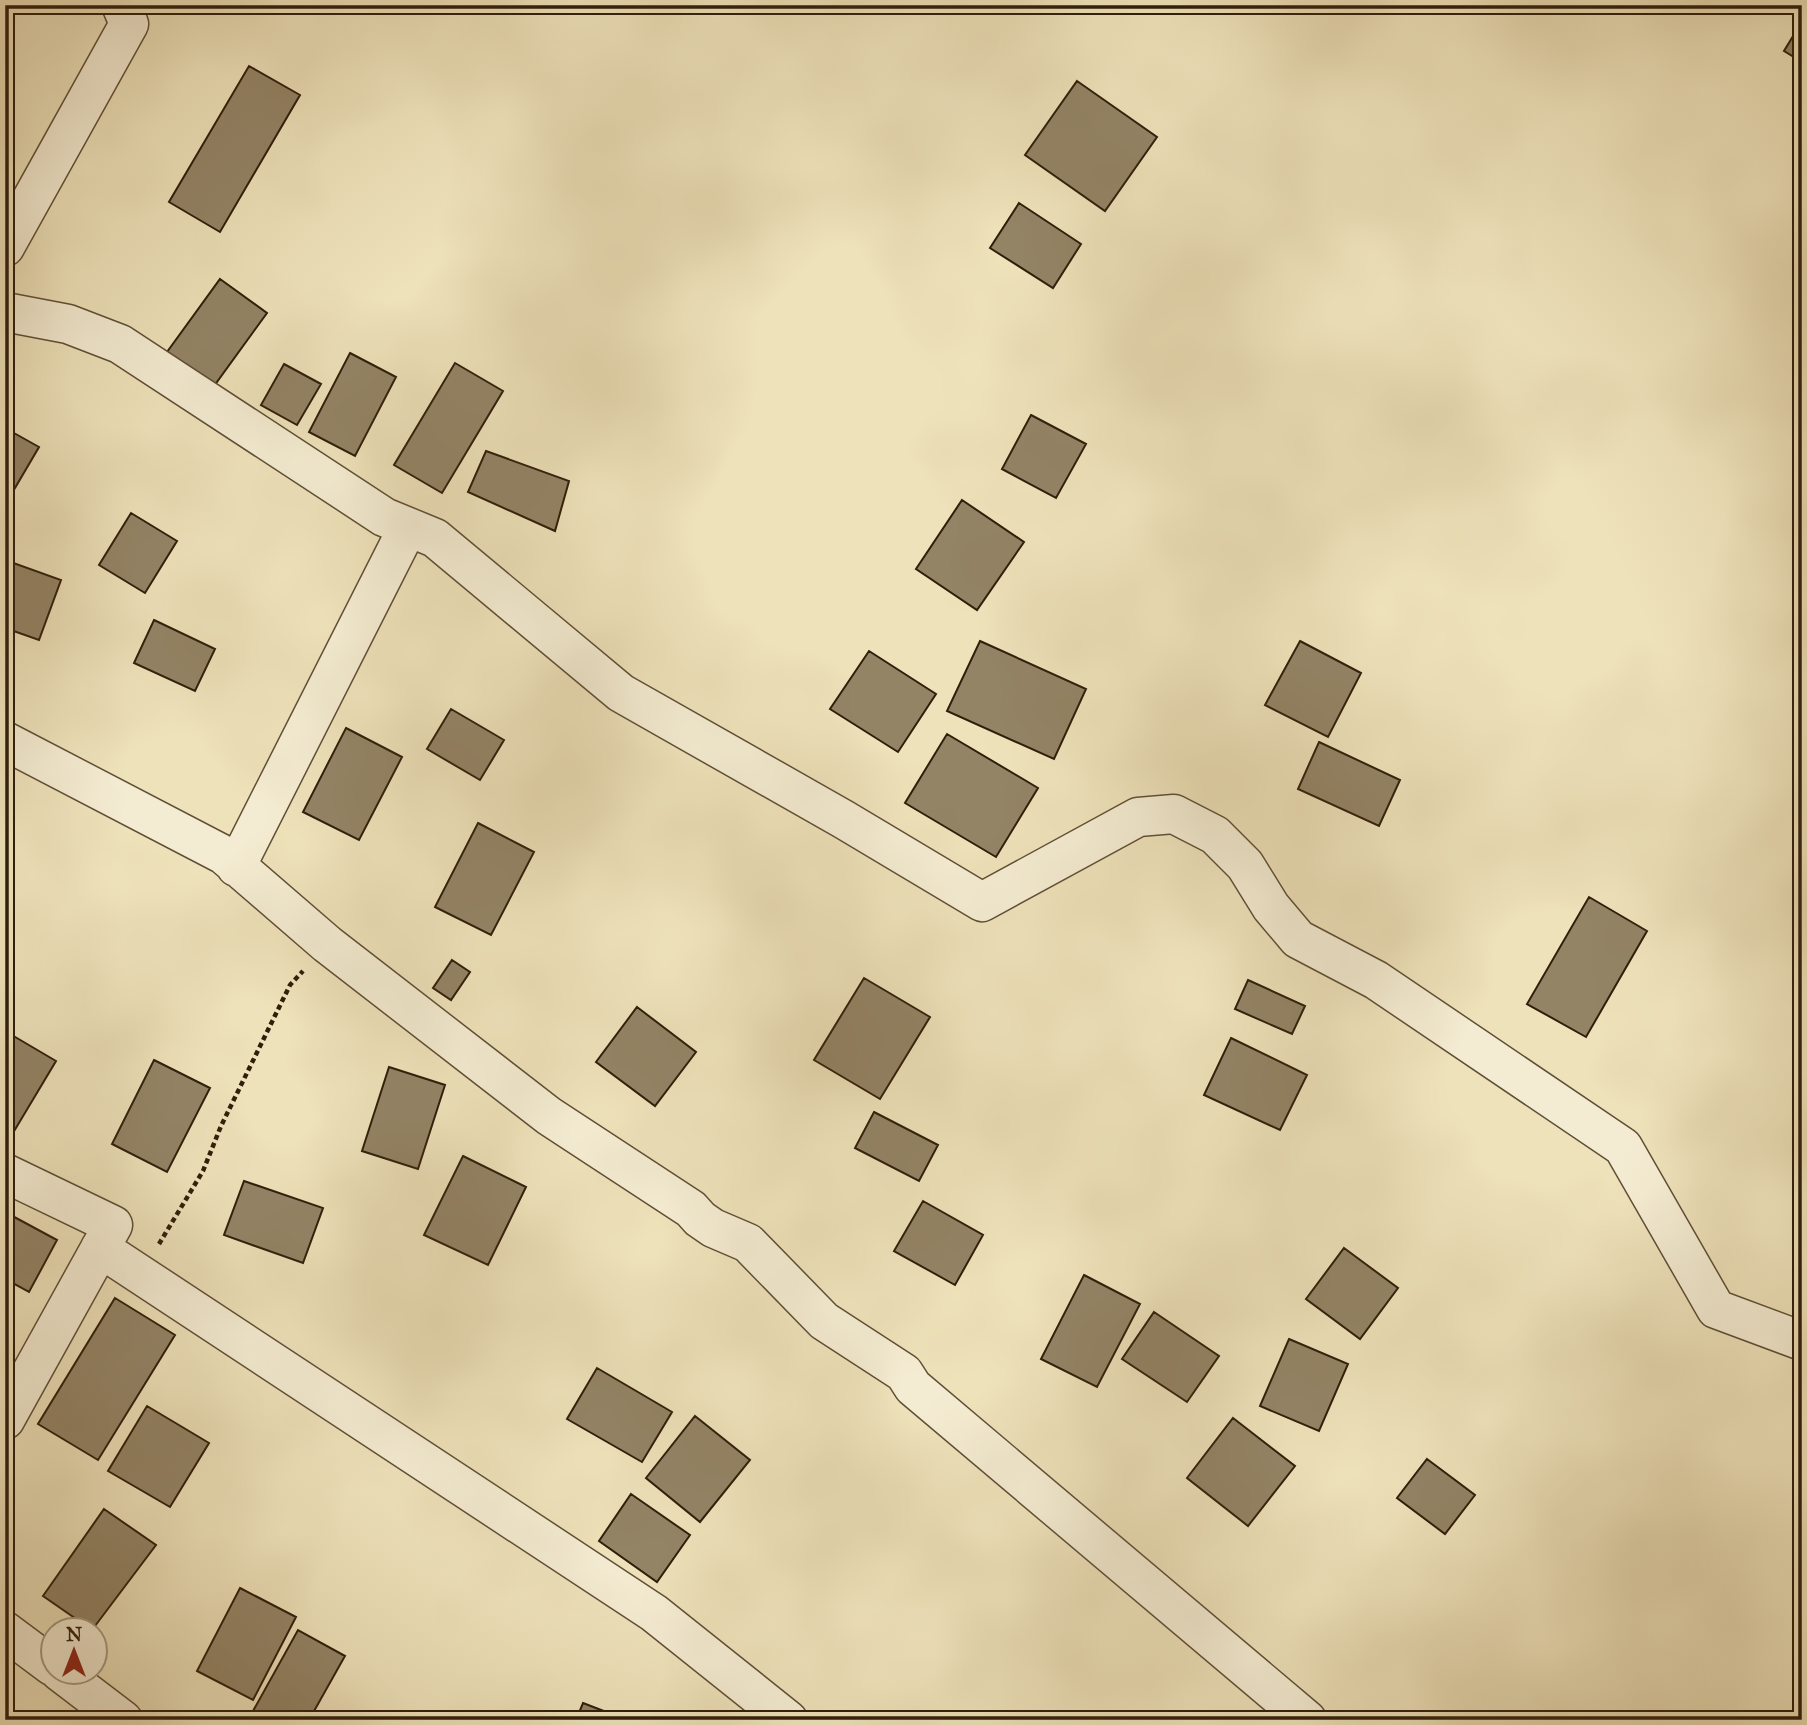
<svg xmlns="http://www.w3.org/2000/svg" width="1807" height="1725" viewBox="0 0 1807 1725" font-family="'IM FELL Great Primer',serif">
<rect width="100%" height="100%" fill="#eee2ba"/>
<filter id="stains"><feTurbulence type="fractalNoise" baseFrequency=".00286" numOctaves="4"/><feColorMatrix values="0 0 0 0 .2 0 0 0 0 .09 0 0 0 0 .02 0 0 0 .5 -.17"/></filter>
<radialGradient id="worn" r=".72"><stop offset=".6" stop-color="#630" stop-opacity="0"/><stop offset="1" stop-color="#630" stop-opacity=".3"/></radialGradient>
<!-- building -->
<path fill="#938466" stroke="#301e0a" stroke-width="2" d="M1801 23H1802V62L1784 51Z
M249 66 300 95 220 232 169 202Z
M1077 81 1157 137 1105 211 1025 155Z
M1019 203 1081 244 1053 288 990 248Z
M220 279 267 313 214 386 167 352Z
M350 353 396 377 355 456 309 432Z
M455 363 503 391 442 493 394 465Z
M284 364 321 384 297 425 261 405Z
M1031 415 1086 444 1056 498 1002 469Z
M5 428 39 447 5 505Z
M486 451 569 481 555 531 468 492Z
M962 500 1024 542 977 610 916 569Z
M131 513 177 541 145 593 99 565Z
M5 560 61 580 39 640 5 628Z
M154 620 215 649 195 691 134 663Z
M980 641 1086 689 1054 759 947 711Z
M1300 641 1361 673 1328 737 1265 705Z
M869 651 936 694 898 752 830 709Z
M451 709 504 740 480 780 427 749Z
M346 728 402 757 359 840 303 812Z
M947 734 1038 788 996 857 905 803Z
M1319 742 1400 780 1379 826 1298 789Z
M478 823 534 852 491 935 435 907Z
M1589 897 1647 931 1586 1037 1527 1004Z
M452 960 470 972 451 1000 433 988Z
M864 978 930 1017 880 1099 814 1060Z
M1248 980 1305 1006 1292 1034 1235 1009Z
M637 1007 696 1052 655 1106 596 1062Z
M5 1031 56 1061 10 1138 5 1135Z
M1231 1038 1307 1075 1280 1130 1204 1095Z
M154 1060 210 1088 167 1172 112 1144Z
M389 1067 445 1085 418 1169 362 1151Z
M874 1112 938 1145 919 1181 855 1148Z
M463 1156 526 1187 488 1265 424 1235Z
M244 1181 323 1208 303 1263 224 1235Z
M923 1201 983 1235 955 1285 894 1251Z
M5 1212 57 1240 29 1292 5 1279Z
M1344 1248 1398 1288 1360 1339 1306 1299Z
M1084 1275 1140 1304 1097 1387 1041 1359Z
M115 1298 175 1335 98 1460 38 1424Z
M1154 1312 1219 1356 1187 1402 1122 1359Z
M1289 1339 1348 1364 1319 1431 1260 1406Z
M597 1368 672 1412 642 1462 567 1419Z
M147 1406 209 1443 170 1507 108 1471Z
M695 1416 750 1460 700 1522 646 1478Z
M1233 1418 1295 1466 1248 1526 1187 1478Z
M1427 1459 1475 1495 1445 1534 1397 1498Z
M631 1494 690 1535 657 1582 599 1541Z
M104 1509 156 1545 92 1630 43 1596Z
M240 1588 296 1617 253 1700 197 1671Z
M298 1630 345 1656 309 1720H248Z
M583 1703 627 1720H576Z"/>
<g fill="none" stroke-linecap="round" stroke-linejoin="round">
<defs>
<path id="minor" d="M5 247 129 24 121 5
M5 312 68 324 120 344 384 517 435 538 621 693 843 819 982 902 1138 817 1174 814 1215 835 1245 865 1271 907 1298 939 1376 980 1623 1147 1716 1309 1802 1341
M5 741 224 855 327 944 549 1116 691 1209 700 1219 713 1228 748 1243 824 1321 904 1373 913 1387 1307 1720
M236 867 408 527
M5 1173 113 1225 5 1420
M100 1248 654 1613 788 1720
M5 1631 52 1666
M60 1672 123 1720"/>
</defs>
<!-- minor casing -->
<use href="#minor" stroke="#604f36" stroke-width="41"/>
<!-- path -->
<path stroke="#301e0a" stroke-width="4.5" stroke-dasharray="5 3.5" stroke-linecap="butt" d="M159 1244 203 1171 221 1126 290 985 303 971"/>
<!-- minor -->
<use href="#minor" stroke="#f4ecd2" stroke-width="38"/>
</g>
<!-- margin -->
<rect width="1807" height="1725" fill="none" stroke="#eee2ba" stroke-width="28"/>
<rect x="7" y="7" width="1793" height="1711" fill="none" stroke="#301e0a" stroke-width="3.5"/>
<rect x="14" y="14" width="1779" height="1697" fill="none" stroke="#301e0a" stroke-width="2"/>
<!-- north arrow -->
<g transform="translate(74 1651)"><circle r="33" fill="#f4ecd2" stroke="#a69a82" stroke-width="2"/>
<path d="M0-5L12 26L0 18L-12 26Z" fill="#8f2418"/>
<text y="-10" font-size="19" font-weight="bold" text-anchor="middle" fill="#301e0a">N</text>
</g>
<rect width="100%" height="100%" filter="url(#stains)"/>
<rect width="100%" height="100%" fill="url(#worn)"/>
</svg>
